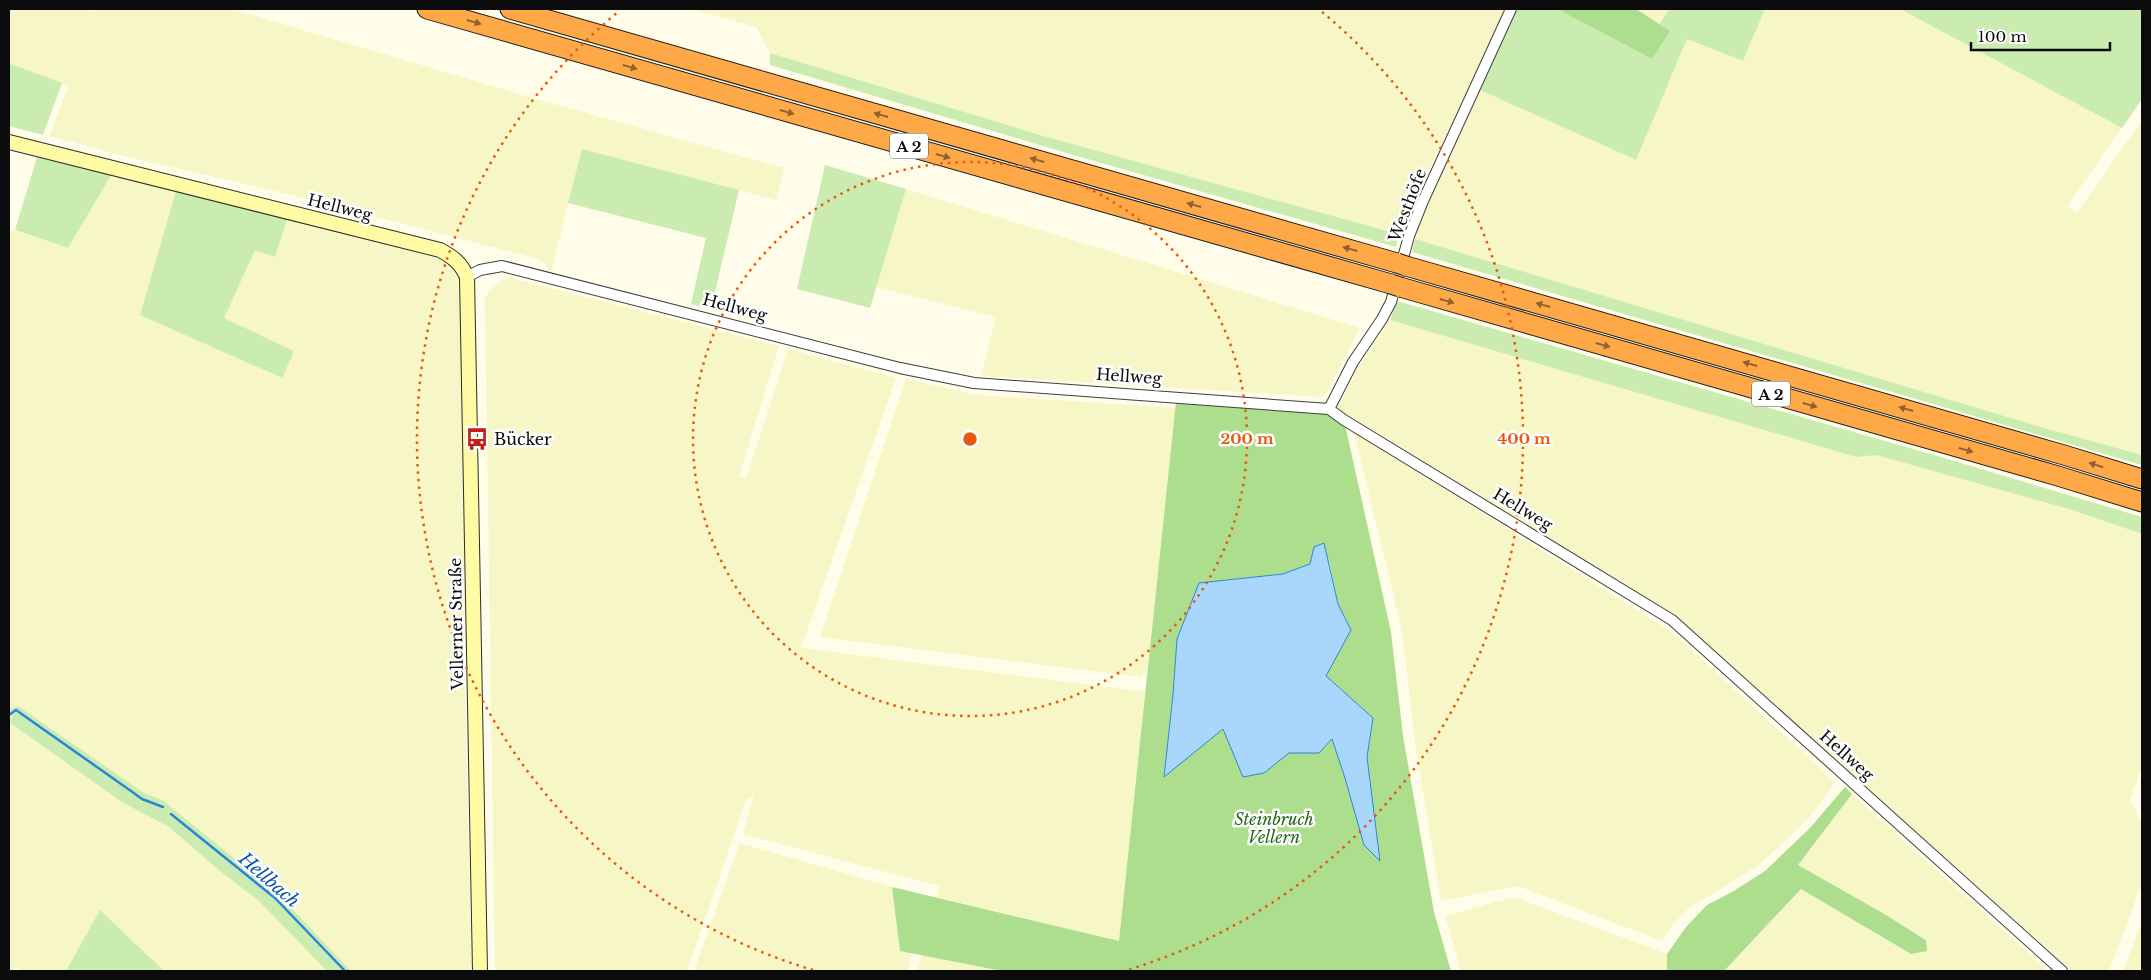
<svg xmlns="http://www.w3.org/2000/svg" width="2151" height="980" viewBox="0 0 2151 980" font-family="'Libre Baskerville',serif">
<rect width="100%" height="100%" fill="#fffce9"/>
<!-- farmland -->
<path fill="#f7f6c7" d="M9 9H88L96 12 97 9H231L536 99 784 168 776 200 582 149 551 274 545 264 535 258 276 191 128 157 50 136 68 86 11 64 9 69Z
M691 9H1507L1398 234 1040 135 770 53 756 27Z
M1636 9H1669L1659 25Z
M1765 9H1900L2122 128 2067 206 2077 213 2142 120V455L2037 426 1415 239 1428 205 1480 90 1635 160 1687 39 1743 61Z
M112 174 176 191 140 315 281 378 294 351 223 318 255 249 275 256 288 217 450 262 458 271 460 284 468 615 464 650 472 971H164L100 910 66 971H22L16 967 13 971H9V229L68 248Z
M906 189 1360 328 1324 397 981 376 996 317 876 287Z
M506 277 779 346 739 476 746 479 788 349 896 378 801 648 1145 692 1119 941 937 897 939 886 743 834 754 795 746 800 687 971H495L485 298 489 291Z
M1390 320 1856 457 1876 455 2072 510 2142 534V765L2130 800 2142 823V883L2109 971H2072L1675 615 1337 408 1364 358Z
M906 379 977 395 1176 408 1147 670 1141 677 820 637Z
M1354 432 1673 633 1835 782 1808 819 1759 865 1688 909 1672 925 1662 941 1518 886 1441 901 1416 750 1402 631Z
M1852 794 2048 971H1724L1801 889 1910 954 1927 951 1926 939 1886 915 1798 865Z
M740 843 892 887 900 951 912 953 907 971H694Z
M1514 897 1667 954V971H1461L1445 916Z
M2142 921V971H2123Z
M922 955 1002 971H917Z"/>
<!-- green -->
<path fill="#cbecb0" d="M1517 9H1557L1652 59 1669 31 1659 25 1669 9H1765L1743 61 1687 39 1636 160 1480 90Z
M1900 9H2142V99L2122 128Z
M770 53 1040 135 1398 234 1396 247 1077 156 770 65Z
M11 64 62 83 43 135 9 126V69Z
M582 149 739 190 711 309 691 304 706 238 568 203Z
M38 154 112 174 68 248 15 230Z
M825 165 906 189 870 308 797 289Z
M176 191 288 217 275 257 255 250 224 318 294 351 282 378 140 315Z
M1415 239 2037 426 2142 455V465L1412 252Z
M1397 301 1951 460 2142 517V534L2072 510 1876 455 1856 457 1390 320Z
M18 706 144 793 162 800 276 892 351 971H327L258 900 220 871 169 827 122 802 9 722 13 716 9 714V710Z
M100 910 164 971H66Z"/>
<!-- forest -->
<path fill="#acde8e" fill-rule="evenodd" d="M1557 9H1636L1670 31 1652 59Z
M1176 402 1329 409 1344 420 1391 632 1403 736 1434 912 1451 971H1002L900 951 892 887 1119 941ZM1314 547 1329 561 1338 604 1351 630 1326 676 1373 718 1367 757 1370 783 1345 778 1332 739 1319 753H1289L1264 773 1243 777 1223 729 1164 776 1173 695 1177 639 1199 583 1283 574 1310 564Z
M1845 787 1852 794 1798 865 1886 915 1926 940 1927 951 1911 954 1801 889 1724 971H1667V954L1686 927 1707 905 1732 892 1765 871 1810 828Z"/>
<!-- water -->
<path fill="#a9d7fb" stroke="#2a86d8" d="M1324 543 1338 604 1351 630 1326 676 1373 718 1367 757 1380 861 1364 845 1345 778 1332 739 1319 753H1289L1264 773 1243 777 1223 729 1164 777 1173 695 1177 639 1199 583 1283 574 1310 564 1314 547Z"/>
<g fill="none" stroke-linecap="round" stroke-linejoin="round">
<!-- stream -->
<path stroke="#2a86d8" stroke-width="2.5" d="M9 715 16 710 131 791 142 799 163 807
M171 814 275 898 345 971"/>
<defs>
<path id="street" d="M467 277 480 270 502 266 900 368 974 383 1329 409 1344 420 1672 620 2062 971
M1329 409 1353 362 1382 319 1391 302 1409 236 1423 201 1511 9"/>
<path id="secondary" d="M9 142 440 250C453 257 461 263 467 277L480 971"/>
<path id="highway" d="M427 9 1391 284
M510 9 1397 263
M1406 266 2064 455 2142 479
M1400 287 2058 476 2142 502"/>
</defs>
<!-- street casing -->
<use href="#street" stroke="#3e3e3e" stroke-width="12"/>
<!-- secondary casing -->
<use href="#secondary" stroke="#2d2d2d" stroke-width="16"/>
<!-- highway casing -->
<use href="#highway" stroke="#1c1c1c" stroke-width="21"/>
<!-- street -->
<use href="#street" stroke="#fff" stroke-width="10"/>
<!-- secondary -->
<use href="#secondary" stroke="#fffba4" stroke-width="14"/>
<!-- highway -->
<use href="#highway" stroke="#ffa847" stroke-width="19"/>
<defs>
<path id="highway-bridge" d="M1397 263 1406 266
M1391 284 1400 287"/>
</defs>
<!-- highway-bridge casing -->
<use href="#highway-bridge" stroke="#1c1c1c" stroke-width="21" stroke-linecap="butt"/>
<!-- highway-bridge -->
<use href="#highway-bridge" stroke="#ffa847" stroke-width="19"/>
</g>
<!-- one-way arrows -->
<defs><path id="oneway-solid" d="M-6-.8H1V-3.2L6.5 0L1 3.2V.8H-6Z" transform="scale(1.25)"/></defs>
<g fill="#91612c">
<use href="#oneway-solid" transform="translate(474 22) rotate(16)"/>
<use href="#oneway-solid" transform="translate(630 67) rotate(16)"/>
<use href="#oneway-solid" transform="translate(787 112) rotate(16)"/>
<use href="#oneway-solid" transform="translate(881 115) rotate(-164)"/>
<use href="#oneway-solid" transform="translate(943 156) rotate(16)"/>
<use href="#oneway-solid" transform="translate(1037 160) rotate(-164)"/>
<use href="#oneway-solid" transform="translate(1194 205) rotate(-164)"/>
<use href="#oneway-solid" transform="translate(1350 249) rotate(-164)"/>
<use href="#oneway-solid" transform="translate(1447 301) rotate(16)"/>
<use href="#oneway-solid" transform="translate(1543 305) rotate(-164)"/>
<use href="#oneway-solid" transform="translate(1603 345) rotate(16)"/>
<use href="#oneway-solid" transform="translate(1750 364) rotate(-164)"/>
<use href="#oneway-solid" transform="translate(1810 405) rotate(16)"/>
<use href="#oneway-solid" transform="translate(1906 409) rotate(-164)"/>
<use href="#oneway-solid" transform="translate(1966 450) rotate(16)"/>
<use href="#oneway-solid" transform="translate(2096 465) rotate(-162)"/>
</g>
<!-- distance rings -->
<g fill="none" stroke="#e8590c" stroke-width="2.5" stroke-dasharray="2.5 5">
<circle cx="970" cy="439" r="277"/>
<path d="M813 970A554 554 0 0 1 618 12M1322 12A554 554 0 0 1 1127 970"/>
</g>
<!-- icons -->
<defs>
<symbol id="bus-bare" viewBox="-9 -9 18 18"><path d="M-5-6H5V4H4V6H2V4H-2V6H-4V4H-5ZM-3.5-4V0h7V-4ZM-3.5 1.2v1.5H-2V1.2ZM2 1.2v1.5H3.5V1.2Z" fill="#c51d19" stroke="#fff" stroke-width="2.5" paint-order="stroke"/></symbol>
</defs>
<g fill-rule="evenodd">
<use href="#bus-bare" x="461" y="423" width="32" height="32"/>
</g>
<g text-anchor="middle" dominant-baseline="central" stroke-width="5" stroke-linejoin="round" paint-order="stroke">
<!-- shield labels -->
<g fill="#fff" stroke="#545454" stroke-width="1">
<rect x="890" y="133.5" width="38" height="25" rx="4"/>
<rect x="1752" y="381.5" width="38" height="25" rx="4"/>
</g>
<g font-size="15" font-weight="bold" fill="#0b0b0b">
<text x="909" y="146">A 2</text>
<text x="1771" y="394">A 2</text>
</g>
<!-- street labels -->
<g font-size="16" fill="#0b0b0b" stroke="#fff">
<text transform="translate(1407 205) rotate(-69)">Westhöfe</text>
<text transform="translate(340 207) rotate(14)">Hellweg</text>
<text transform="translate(735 307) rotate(15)">Hellweg</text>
<text transform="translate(1129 376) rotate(4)">Hellweg</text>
<text transform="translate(1523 509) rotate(31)">Hellweg</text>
<text transform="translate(456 624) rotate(-91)">Vellerner Straße</text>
<text transform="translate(1847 755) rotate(42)">Hellweg</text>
</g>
<!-- poi labels -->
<g font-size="16" fill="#0b0b0b" stroke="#fff" text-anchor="start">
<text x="494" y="439">Bücker</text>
</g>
<!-- park labels -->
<g font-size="16" font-style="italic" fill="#226717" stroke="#fff">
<text x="1274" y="819">Steinbruch<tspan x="1274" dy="18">Vellern</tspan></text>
</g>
<!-- water labels -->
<g font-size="18" font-style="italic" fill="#0c57a5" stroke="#fff">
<text transform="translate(269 880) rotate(41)">Hellbach</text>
</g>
</g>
<circle cx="970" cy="439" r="8" fill="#e8590c" stroke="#fff" stroke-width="2.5"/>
<g font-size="15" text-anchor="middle" font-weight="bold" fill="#e8590c" stroke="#fff" stroke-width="5" stroke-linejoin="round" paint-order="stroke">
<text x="1247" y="444">200 m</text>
<text x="1524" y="444">400 m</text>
</g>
<!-- border -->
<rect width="2151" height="980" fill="none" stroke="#0b0b0b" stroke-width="20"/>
<!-- scale -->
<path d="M1971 42v8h139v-8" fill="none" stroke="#0b0b0b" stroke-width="2.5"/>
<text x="1978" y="42" font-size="15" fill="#0b0b0b" stroke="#ffffff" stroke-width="4" paint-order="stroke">100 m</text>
</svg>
